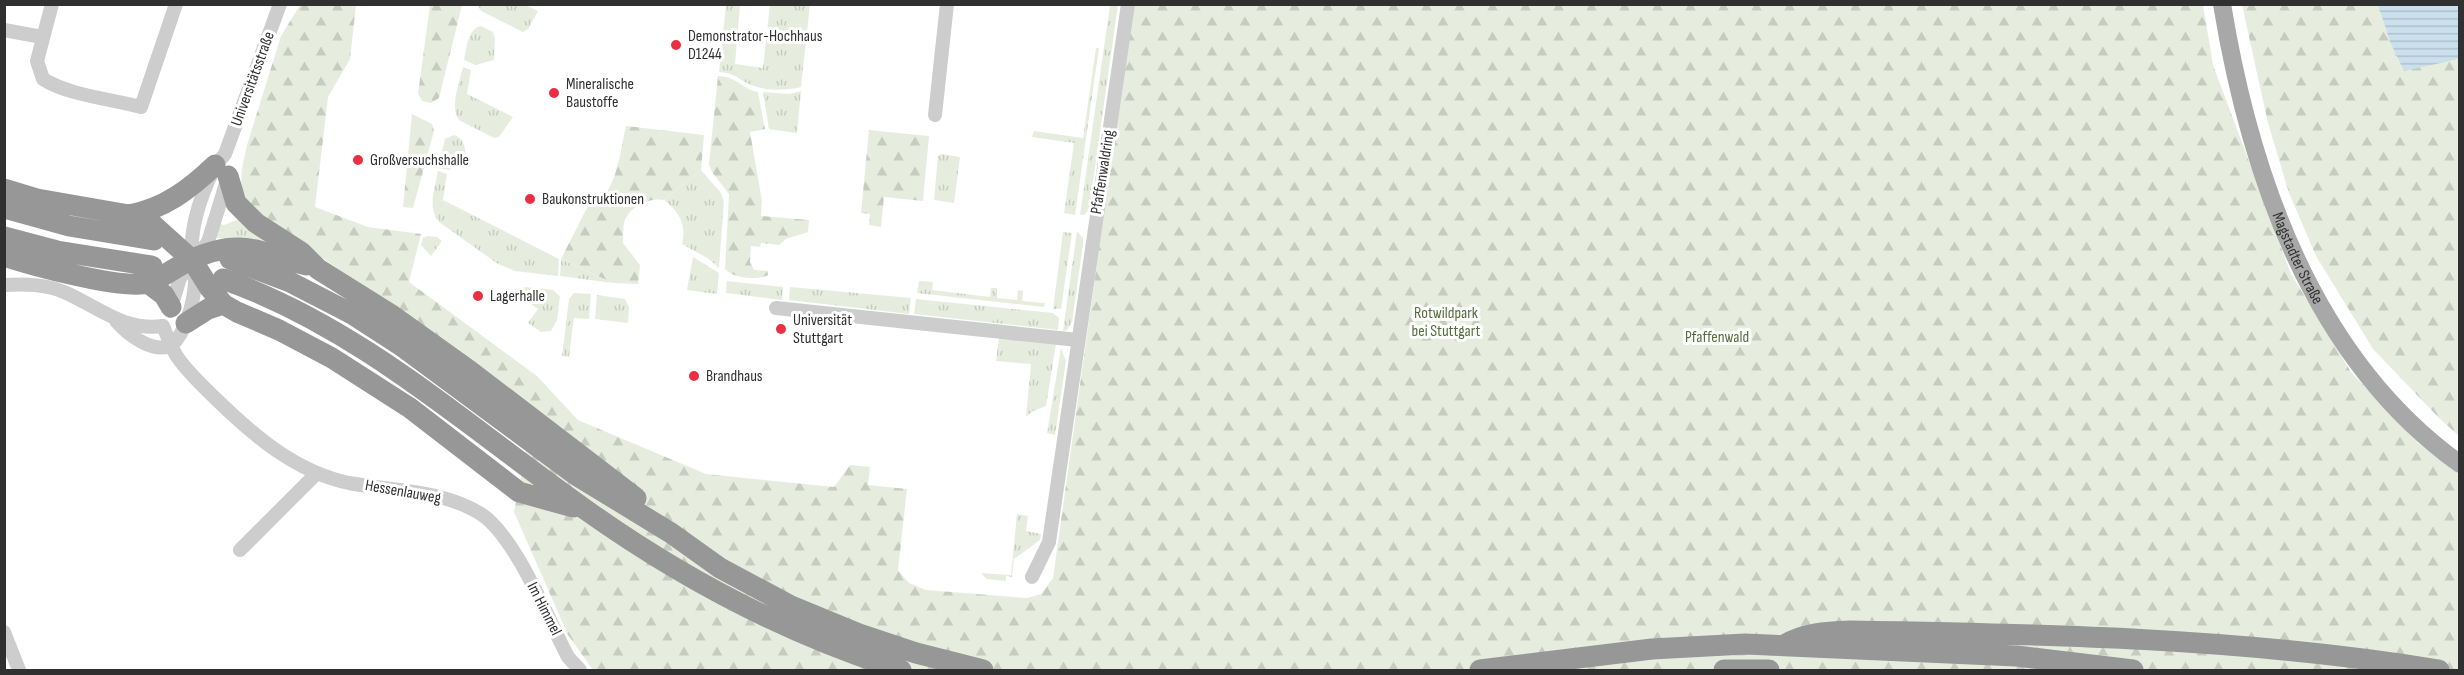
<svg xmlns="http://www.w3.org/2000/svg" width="2464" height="675" viewBox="0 0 2464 675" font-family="'Sofia Sans Condensed',sans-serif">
<defs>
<pattern id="grass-tufts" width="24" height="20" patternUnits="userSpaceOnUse" patternTransform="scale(1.5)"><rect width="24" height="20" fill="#e7edde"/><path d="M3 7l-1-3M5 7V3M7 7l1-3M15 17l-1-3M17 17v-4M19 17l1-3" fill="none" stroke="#c6ccbf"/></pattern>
<pattern id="forest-firs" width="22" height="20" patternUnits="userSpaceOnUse" patternTransform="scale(1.5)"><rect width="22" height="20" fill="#e7edde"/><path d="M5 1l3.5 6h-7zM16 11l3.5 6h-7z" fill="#c6ccbf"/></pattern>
<pattern id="water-rules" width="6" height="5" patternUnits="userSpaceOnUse" patternTransform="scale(1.5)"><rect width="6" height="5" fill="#cae1ed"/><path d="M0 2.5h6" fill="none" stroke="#aec1cc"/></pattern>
</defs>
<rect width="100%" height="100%" fill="#fff"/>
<!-- grass -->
<path fill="url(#grass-tufts)" d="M478 5H525L538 11 528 29 523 32 481 11Z
M726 5H740L735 64 763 68 770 5H810L801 87C786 91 763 91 749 84 736 78 735 73 719 72Z
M1110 5H1118L1089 210 1084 215H1080Z
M481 26 493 32 495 38 494 60 476 65 464 60C467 48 467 29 481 26Z
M1096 48H1099L1075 215 1064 213 1074 143 1032 137 1034 131 1083 138Z
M463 67 471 70 467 94 513 117 499 137 494 138 459 120C449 107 460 81 463 67Z
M801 91 797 133 769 129 763 92 789 94Z
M454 135C466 138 466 152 465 163L455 164 449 170 438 168 445 139Z
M941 154 960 157 954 203 934 200 938 156Z
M701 170 721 193 724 202 719 268 709 259 682 244C687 225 679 211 664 200Z
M438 171 447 174 443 200 559 259 558 276 515 271 498 264 439 222C427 207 435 189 438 171Z
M242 218 295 253 215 237 219 224 224 225Z
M1077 231 1083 238V244L1072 322 1067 330 1063 331Z
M1063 232 1072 233 1061 309H1053Z
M427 236 437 237 442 241 431 256 421 245 423 238Z
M693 257 719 273 717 294 687 290Z
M561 259 613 283 560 276Z
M727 281 783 287 782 300 726 293Z
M919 281 933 282 932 290 990 297 991 288H997V298L1017 300 1018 290 1023 291 1022 301 1045 303 1044 307 917 293Z
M525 287 553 290 560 296 557 320 551 331 541 332 528 323 538 309 519 295Z
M790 287 911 298 909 314 789 300Z
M574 293 591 294 589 319 574 318 569 357 562 356 569 299Z
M597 295 625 299 629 307 628 323 595 319Z
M916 299 1053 313 1059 318 1058 330 914 314Z
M999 338 1056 344 1046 406 1033 411 1026 417 1031 364 996 361Z
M1061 348 1066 361 1055 435 1047 433Z
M1017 514 1028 516 1026 531 1041 534 1040 540 1014 559 1012 577 1006 576V581L987 579 981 573 1011 575Z"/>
<!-- forest -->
<path fill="url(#forest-firs)" d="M300 5H356L350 59 328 97 315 207 368 227 421 234 409 282 537 376 578 420 706 474 834 487 850 465 870 467 868 485 907 489 898 570 909 583 926 590 1027 598 1041 594 1053 578 1133 5H2203L2213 65 2291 274 2351 372 2417 442 2459 474V670H593L568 635 514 512 534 410 399 310 260 216 247 202 241 185 242 168 247 145 281 36Z
M430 5H462L439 98 431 103 422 101 418 94Z
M2242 5H2378L2390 42 2456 60 2459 59V436L2439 418 2373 349 2316 256 2289 193 2268 123Z
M718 76C738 77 742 89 758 92L765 129 750 132 762 201 761 216 809 220 808 232 786 239 779 245 761 243 760 247 751 246 750 262 754 270 768 271V275C758 281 732 278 725 269L729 194 712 172 709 164Z
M412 114 432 124 434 131 413 208 403 207Z
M626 126 704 135 701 170 664 200C649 197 628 207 624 223 623 229 623 236 623 243L640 265 638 284 613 283 561 259 591 200 598 202C618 186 620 150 626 126Z
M869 130 929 136 923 201 884 197 881 227 869 225 870 214 861 213Z"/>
<!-- water -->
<path fill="url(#water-rules)" d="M2378 5H2459V59L2404 71 2390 42Z"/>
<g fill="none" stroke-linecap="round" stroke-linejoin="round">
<!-- minor -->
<path stroke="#cdcdcd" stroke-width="14" d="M52 4 37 61 43 79C68 95 111 99 141 107L176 4
M4 30 42 37
M935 115 947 4
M4 285C25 284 45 284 64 292 99 307 122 331 163 326
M776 308 1078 340
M170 311 180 278 208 242 228 177
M116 321C128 335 152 353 171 346 186 333 194 301 195 282 195 268 191 254 192 240 194 214 208 172 225 154L280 4
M163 326C167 336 171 346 176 355 187 372 202 385 216 399 254 436 296 472 349 483 393 491 443 490 481 514 516 537 548 619 568 657L580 670
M240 550 316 474
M1032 577 1049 542 1128 4
M4 632 19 670"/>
<!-- major -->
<path stroke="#a8a8a8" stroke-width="18" id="s1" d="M2222 4C2250 175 2313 359 2460 464"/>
<!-- highway -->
<path stroke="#979797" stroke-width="21" d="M228 176 236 203 256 223 301 252 318 269 393 316 470 371 636 498
M4 189 37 199 129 215 151 223 192 260 209 287 223 304 237 312 279 330 332 358 410 408 519 492 573 507
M4 208 69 226 154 240
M129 215C164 209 190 189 215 165
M4 237 57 251 152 266
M4 256C31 265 123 290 148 283 159 280 176 267 188 261 240 237 257 251 306 265
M230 259 290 282 352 314 403 347 576 475 671 533 720 568 791 606 859 634 916 653 983 670
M223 279C361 328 468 427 586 510 683 579 787 634 901 670
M148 283 164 295 171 307
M186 323 208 309 223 304
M1784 645C1805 633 1826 632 1850 631 2046 634 2244 638 2439 670
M1480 670 1652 649 1745 644 2016 656 2133 670
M1724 670H1769"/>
</g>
<!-- markers -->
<g fill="#ea2f44" stroke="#fff" stroke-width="2">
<circle cx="676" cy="45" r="6"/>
<circle cx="554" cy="93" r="6"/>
<circle cx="358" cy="160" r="6"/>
<circle cx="530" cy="199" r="6"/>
<circle cx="478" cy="296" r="6"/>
<circle cx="781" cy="329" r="6"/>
<circle cx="694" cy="376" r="6"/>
</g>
<g text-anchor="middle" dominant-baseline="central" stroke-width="6" stroke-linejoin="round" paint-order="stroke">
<!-- poi labels -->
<g font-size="16" fill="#303030" stroke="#fff" text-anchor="start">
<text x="688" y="36">Demonstrator-Hochhaus<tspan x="688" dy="18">D1244</tspan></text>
<text x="566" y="84">Mineralische<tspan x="566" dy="18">Baustoffe</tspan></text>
<text x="370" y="160">Großversuchshalle</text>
<text x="542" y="199">Baukonstruktionen</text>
<text x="490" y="296">Lagerhalle</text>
<text x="793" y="320">Universität<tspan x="793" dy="18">Stuttgart</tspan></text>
<text x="706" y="376">Brandhaus</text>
</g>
<!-- street labels -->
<g font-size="16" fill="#303030" stroke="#fff">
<text transform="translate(253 79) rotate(-70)">Universitätsstraße</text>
<text transform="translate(1103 172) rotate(-81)">Pfaffenwaldring</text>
<text stroke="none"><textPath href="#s1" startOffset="266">Magstadter Straße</textPath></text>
<text transform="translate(403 492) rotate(10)">Hessenlauweg</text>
<text transform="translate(544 609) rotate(63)">Im Himmel</text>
</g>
<!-- park labels -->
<g font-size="16" fill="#556d3c" stroke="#fff">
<text x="1446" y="313">Rotwildpark<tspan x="1446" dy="18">bei Stuttgart</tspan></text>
<text x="1717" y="337">Pfaffenwald</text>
</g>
</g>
<!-- border -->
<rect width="2464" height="675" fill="none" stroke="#303030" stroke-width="12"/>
</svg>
